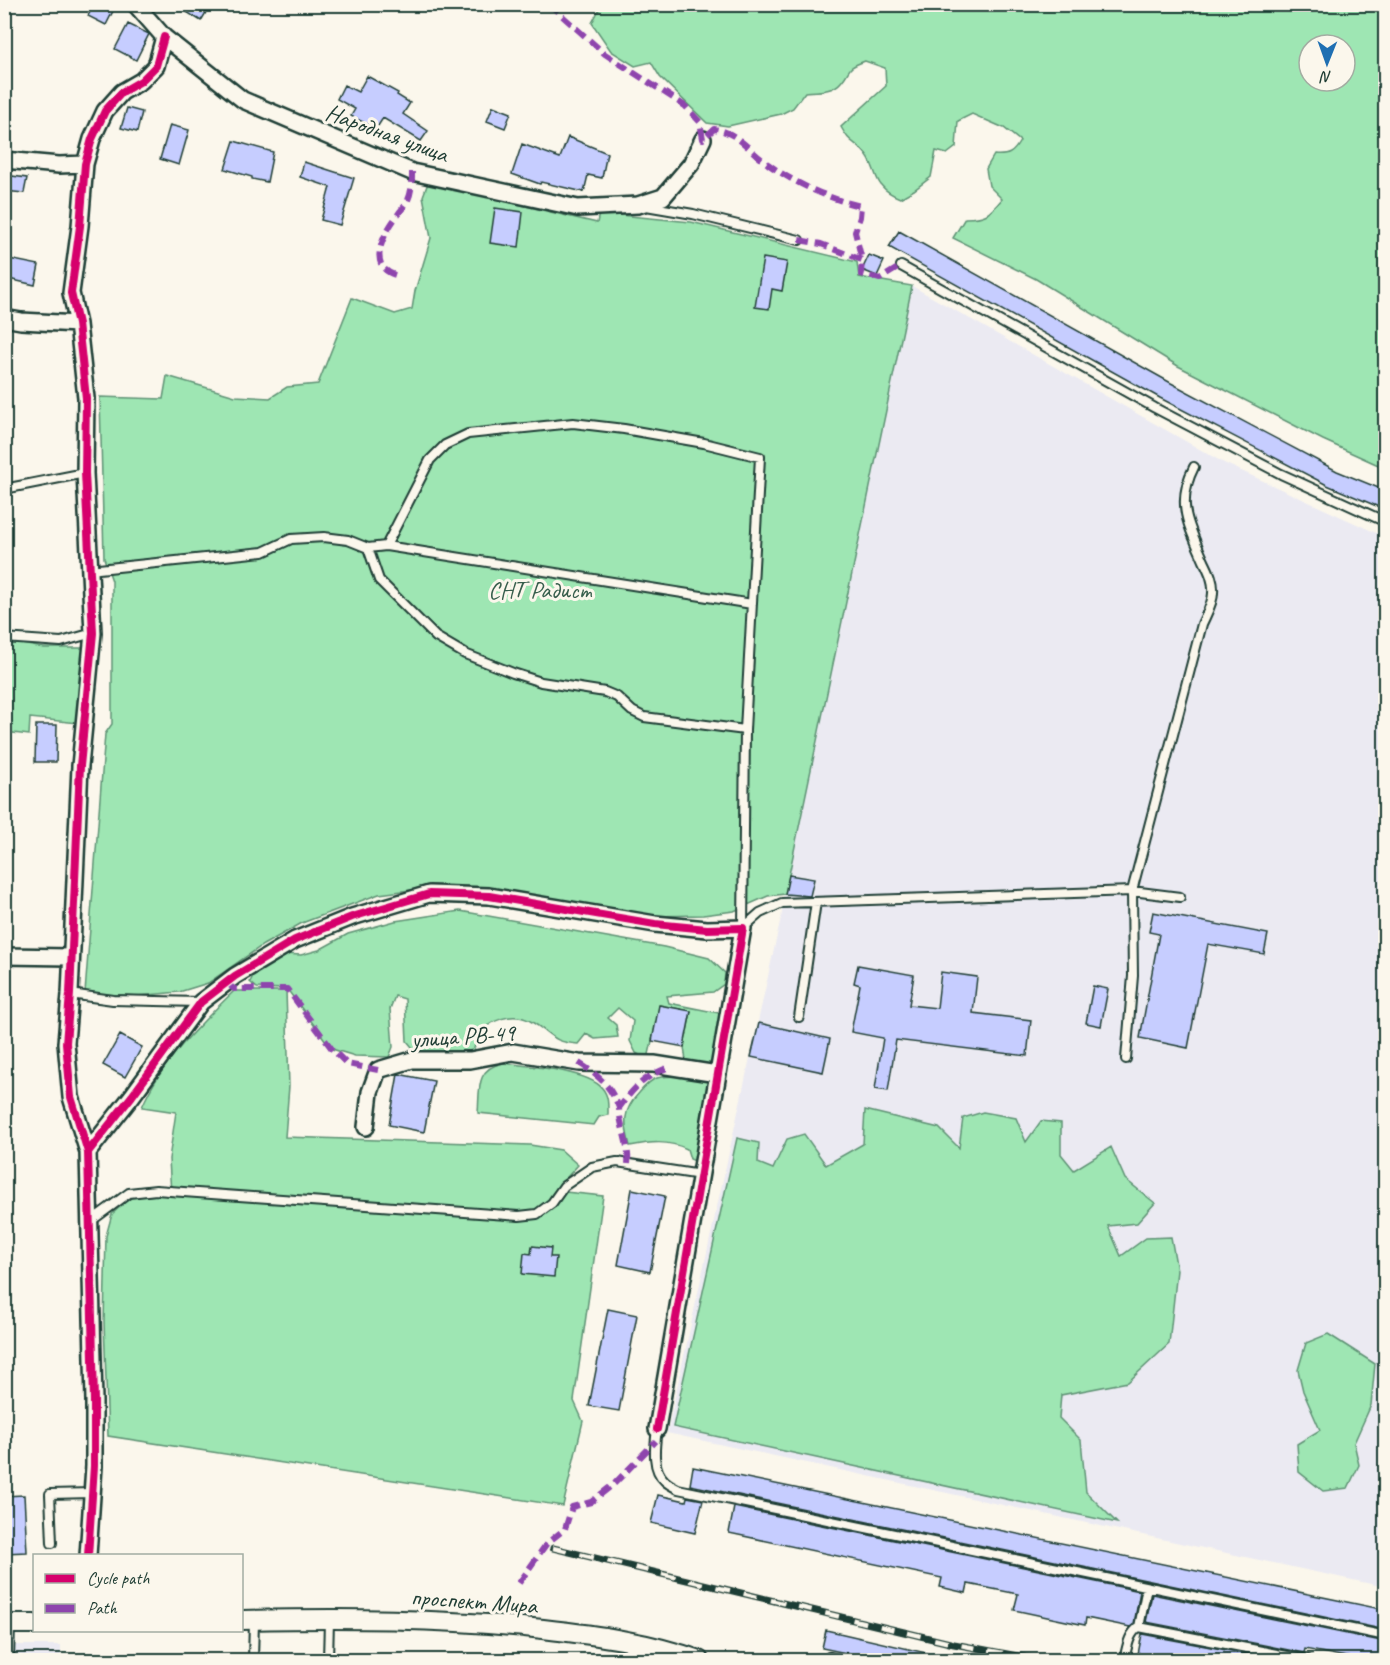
<svg xmlns="http://www.w3.org/2000/svg" width="1390" height="1665" viewBox="0 0 1390 1665" font-family="Caveat,sans-serif">
<rect width="100%" height="100%" fill="#fbf7ec"/>
<filter id="ink" filterUnits="userSpaceOnUse"><feTurbulence type="fractalNoise" baseFrequency=".0167" numOctaves="2"/><feDisplacementMap in="SourceGraphic" scale="12" xChannelSelector="R" yChannelSelector="G"/><feConvolveMatrix kernelMatrix="1 2 1 2 8 2 1 2 1" color-interpolation-filters="sRGB"/></filter>
<g filter="url(#ink)">
<!-- built -->
<path fill="#ebeaf2" d="M912 286 1224 463 1385 537V1587L667 1433 782 913V903Z
M5 1645H61V1660H5Z"/>
<!-- green -->
<path fill="#9ee6b3" stroke="#5e9274" stroke-width="1.5" fill-rule="evenodd" d="M602 4 1385 5V468L1323 440 1178 366 1036 279 953 238 965 218C985 218 989 215 1002 199L989 186 986 169 994 155C1008 156 1013 154 1020 141L1004 128 972 114 958 121 956 147 947 154 936 151 931 177 914 190 900 198C869 186 880 168 863 151 852 140 849 142 841 127L886 86 885 68 865 61C844 69 853 68 841 82 833 92 817 91 805 92L793 108 781 114 728 126 707 123 660 77 651 62 635 66 611 51 592 23ZM1309 45H1345V81H1309Z
M428 183 597 223 599 213 691 222 857 262 859 277 912 286 785 894 768 896 734 911 703 915 655 916 566 902 426 888 379 894 302 923 263 945 208 983 179 992 137 996 85 993 105 734 112 724V581L104 558 100 397 163 399 167 376 235 396 270 398 287 387 318 384 352 298 395 314 412 309 415 291 431 238 423 196Z
M4 641 44 648H84L78 723 30 718 29 735 5 732Z
M460 911 664 947 709 958 725 973 724 984 713 992 667 996 669 1003 724 1014 714 1067 686 1061 684 1047 691 1011 660 1005 648 1059 636 1053 630 1041 633 1021 618 1008 608 1018 616 1025 618 1037 595 1039 586 1034 578 1044C551 1042 552 1034 532 1022 514 1011 488 1019 478 1037 475 1042 474 1050 472 1056L417 1053 407 1041 405 999 395 996 390 1009 393 1047 389 1057 355 1056 332 1049 287 989 257 988 250 982 255 972 283 954 301 955 319 950 348 934 395 921Z
M234 991H286L289 1086 285 1137 530 1145 561 1150 578 1165 559 1186 565 1192 603 1196 574 1401 583 1421 563 1506 108 1436 104 1322 106 1236 112 1214 131 1197 171 1194 169 1159 176 1112 142 1107C161 1062 199 1025 234 991Z
M503 1063C527 1066 587 1070 602 1088 609 1096 608 1106 608 1115L599 1117 594 1125 478 1113C480 1089 475 1069 503 1063Z
M682 1076 710 1080 697 1162 690 1159 687 1149C668 1140 651 1142 630 1146 624 1123 622 1111 639 1093 644 1087 650 1080 657 1078 664 1076 674 1076 682 1076Z
M865 1110 939 1128 959 1148 963 1118 983 1112 1016 1118 1026 1142 1041 1121 1061 1123V1154L1074 1170 1111 1147 1125 1179 1155 1203 1137 1223 1108 1226 1121 1256 1146 1238 1171 1237 1177 1270 1169 1344 1128 1382 1061 1395 1059 1418 1081 1440 1086 1492 1117 1523 673 1427 737 1138 759 1143 758 1163 773 1169 787 1139 804 1134 826 1165 863 1144Z
M1328 1334 1375 1364 1371 1405 1354 1443 1359 1465 1348 1488 1323 1491 1299 1472 1297 1444 1320 1430 1303 1391 1298 1370 1306 1343Z"/>
<!-- building -->
<path fill="#c6cdff" stroke="#1f3d34" stroke-width="1.5" d="M94 4H100L113 11 106 25 88 16Z
M174 4H211L201 21Z
M128 24 149 34 136 60 115 49Z
M367 76 398 93 397 95 410 103 403 114 428 131 421 141 383 118 376 129 351 116 355 109 337 99 344 85 358 92Z
M493 106 511 113 505 128 487 121Z
M127 108 142 112 137 132 121 128Z
M170 125 189 130 179 165 160 159Z
M568 137 607 153 602 178 588 175 584 192 541 182 540 184 512 174 522 144 560 158Z
M234 141 273 152 267 182 252 179V177L225 169Z
M304 162 354 178 340 225 321 220 330 187 300 177Z
M4 175 27 178 24 193 4 191Z
M495 208 523 212 519 247 490 243Z
M899 231 1171 383 1337 471 1386 491V510L1327 485 1160 398 889 247Z
M869 255 884 261 877 276 862 270Z
M4 258 39 265 35 285 4 278Z
M763 258 787 262 782 291 772 289 769 309 755 307Z
M36 725H57L56 762H35Z
M789 875 814 879 810 896 785 894Z
M1153 912 1268 934 1264 954 1208 944 1188 1048 1140 1038 1159 934 1149 932Z
M858 965 914 975 909 1005 937 1008 941 972 977 977 973 1013 1031 1020 1027 1056 896 1040 888 1091 875 1089 883 1038 851 1032 860 985 854 983Z
M1093 986 1108 989 1101 1026 1086 1023Z
M659 1005 691 1011 684 1047 652 1041Z
M759 1023 830 1039 823 1072 751 1057Z
M120 1035 142 1047 125 1077 103 1065Z
M398 1074 434 1081 424 1132 389 1125Z
M632 1189 665 1196 650 1272 618 1265Z
M532 1246 551 1248 550 1257H556L554 1277 522 1274 524 1253 531 1254Z
M608 1309 637 1315 619 1411 589 1406Z
M693 1467 1386 1610V1630L690 1485Z
M24 1495 27 1552 4 1553V1496Z
M658 1495 686 1501 687 1497 703 1500 695 1533 651 1523Z
M734 1507 1140 1591 1134 1624 1130 1627 1086 1618 1085 1625 1014 1610 1018 1594 968 1584 966 1593 940 1587 942 1578 729 1533Z
M1152 1594 1386 1642V1660H1362L1305 1649 1304 1653 1146 1622Z
M826 1630 935 1655V1660H880L822 1648Z
M1142 1634 1279 1660H1153L1154 1658 1138 1654Z"/>
<g fill="none" stroke-linecap="round" stroke-linejoin="round">
<defs>
<path id="service" d="M646 206 693 214 799 240
M901 266 1155 408 1281 474 1386 522
M4 489 85 473
M386 546 430 460 445 445 468 434 573 423 624 429 704 443 760 457 745 730 743 928
M368 548 379 580 436 637 465 654 513 673 541 682 605 692 617 697 632 711 644 717 745 730
M89 570 263 552 291 539 324 537 348 540 368 548 386 546 752 604
M4 638 61 642 93 633
M743 928 760 913 782 903 1132 891 1180 897
M70 994 113 1000 199 1002
M799 1017 816 902
M1126 1059 1133 976 1132 891 1202 624C1206 615 1213 603 1213 593 1214 581 1209 571 1204 561 1189 526 1175 504 1194 467
M91 1221 129 1193 156 1190 519 1216 537 1214 552 1203 564 1186 592 1167 617 1162 701 1175
M657 1429C655 1445 651 1469 665 1481 668 1484 674 1487 678 1489L1386 1636
M52 1543 50 1494 92 1493
M1139 1627 1147 1587
M829 1657 844 1660
M9 1660 10 1624
M253 1660 254 1621
M328 1660 329 1620
M1124 1660C1127 1649 1128 1634 1139 1627L1308 1660"/>
<path id="minor" d="M135 4 164 37 243 100 412 172 578 208 638 205 663 197 691 164 703 139
M4 160 59 165 85 164
M4 318 21 321 78 324
M4 956 70 957
M366 1127 370 1092 378 1070 412 1060H470L513 1052 579 1063 654 1064 717 1074
M88 1152 132 1096 201 1002 235 976 295 940 352 917 429 894 489 896 655 924 707 929 743 928 657 1429
M88 1556 94 1466V1401L88 1152 71 1097 66 1043 70 994 80 766 93 633 85 473 86 398 78 324 71 293 80 226 85 164 92 139 105 111 122 92 141 81 156 66 164 37"/>
<path id="tertiary" d="M242 1620C342 1618 443 1618 543 1629 596 1635 649 1642 699 1660
M4 1624H34"/>
</defs>
<!-- service casing -->
<use href="#service" stroke="#1f3d34" stroke-width="12"/>
<!-- minor casing -->
<use href="#minor" stroke="#1f3d34" stroke-width="20"/>
<!-- tertiary casing -->
<use href="#tertiary" stroke="#1f3d34" stroke-width="22"/>
<!-- service -->
<use href="#service" stroke="#fbf7ec" stroke-width="8"/>
<!-- minor -->
<use href="#minor" stroke="#fbf7ec" stroke-width="15"/>
<!-- tertiary -->
<use href="#tertiary" stroke="#fbf7ec" stroke-width="18"/>
<defs>
<path id="rail" d="M553 1548 954 1644 1040 1660"/>
</defs>
<!-- rail casing -->
<use href="#rail" stroke="#1f3d34" stroke-width="7"/>
<!-- rail -->
<use href="#rail" stroke="#fbf7ec" stroke-width="4.5" stroke-dasharray="14" stroke-linecap="butt"/>
<!-- quiet -->
<path stroke="#8e44ad" stroke-width="6" stroke-dasharray="12 6" stroke-linecap="butt" d="M549 4 605 54 685 106 700 122 703 139 714 129C738 132 749 151 768 164 792 182 831 200 861 206L860 217 855 232 862 260
M799 240 821 244 862 260 861 274 880 279 901 266
M395 275C366 266 384 233 397 216 400 210 406 206 408 200 412 191 412 182 412 172
M227 983 234 989H287L332 1049 347 1064 378 1070
M579 1063C598 1075 611 1086 619 1108
M628 1164C630 1147 620 1126 619 1108 636 1085 645 1076 672 1066
M519 1583 547 1543 565 1529 572 1507 591 1502 615 1483 656 1441"/>
<defs>
<path id="cycleway" d="M88 1152 132 1096 201 1002 235 976 295 940 352 917 429 894 489 896 655 924 707 929 743 928 657 1429
M88 1556 94 1466V1401L88 1152 71 1097 66 1043 70 994 80 766 93 633 85 473 86 398 78 324 71 293 80 226 85 164 92 139 105 111 122 92 141 81 156 66 164 37"/>
</defs>
<!-- cycleway casing -->
<use href="#cycleway" stroke="#fbf7ec" stroke-width="11"/>
<!-- cycleway -->
<use href="#cycleway" stroke="#d6006c" stroke-width="8"/>
</g>
</g>
<g text-anchor="middle" dominant-baseline="central" stroke-width="6" stroke-linejoin="round" paint-order="stroke">
<!-- street labels -->
<g font-size="24" fill="#1f3d34" stroke="#fbf7ec">
<text transform="translate(387 133) rotate(20)">Народная улица</text>
<text transform="translate(463 1036) rotate(-4)">улица РВ-49</text>
<text transform="translate(474 1601) rotate(4)">проспект Мира</text>
</g>
<!-- park labels -->
<g font-size="24" fill="#385f4d" stroke="#fbf7ec">
<text x="540" y="590">СНТ Радист</text>
</g>
</g>
<!-- margin -->
<rect width="1390" height="1665" fill="none" stroke="#fbf7ec" stroke-width="24"/>
<rect x="12" y="12" width="1366" height="1641" fill="none" stroke="#1f3d34" stroke-width="2" filter="url(#ink)"/>
<!-- legend -->
<rect x="33" y="1554" width="210" height="78" fill="#fbf7ec" stroke="#a3ada2" stroke-width="1.5"/>
<rect x="45" y="1574" width="30" height="9" fill="#d6006c" stroke="#a3ada2" stroke-width="1.5"/>
<text x="87" y="1584" font-size="18" fill="#1f3d34">Cycle path</text>
<rect x="45" y="1604" width="30" height="9" fill="#8e44ad" stroke="#a3ada2" stroke-width="1.5"/>
<text x="87" y="1614" font-size="18" fill="#1f3d34">Path</text>
<!-- north arrow -->
<g transform="translate(1327 63) rotate(181)"><circle r="28" fill="#fbf7ec" stroke="#a3ada2" stroke-width="1.5"/>
<path d="M0-4.5L10 22L0 15L-10 22Z" fill="#1f6fb2"/>
<text y="-9" font-size="16" font-weight="bold" text-anchor="middle" fill="#1f3d34">N</text>
</g>
</svg>
